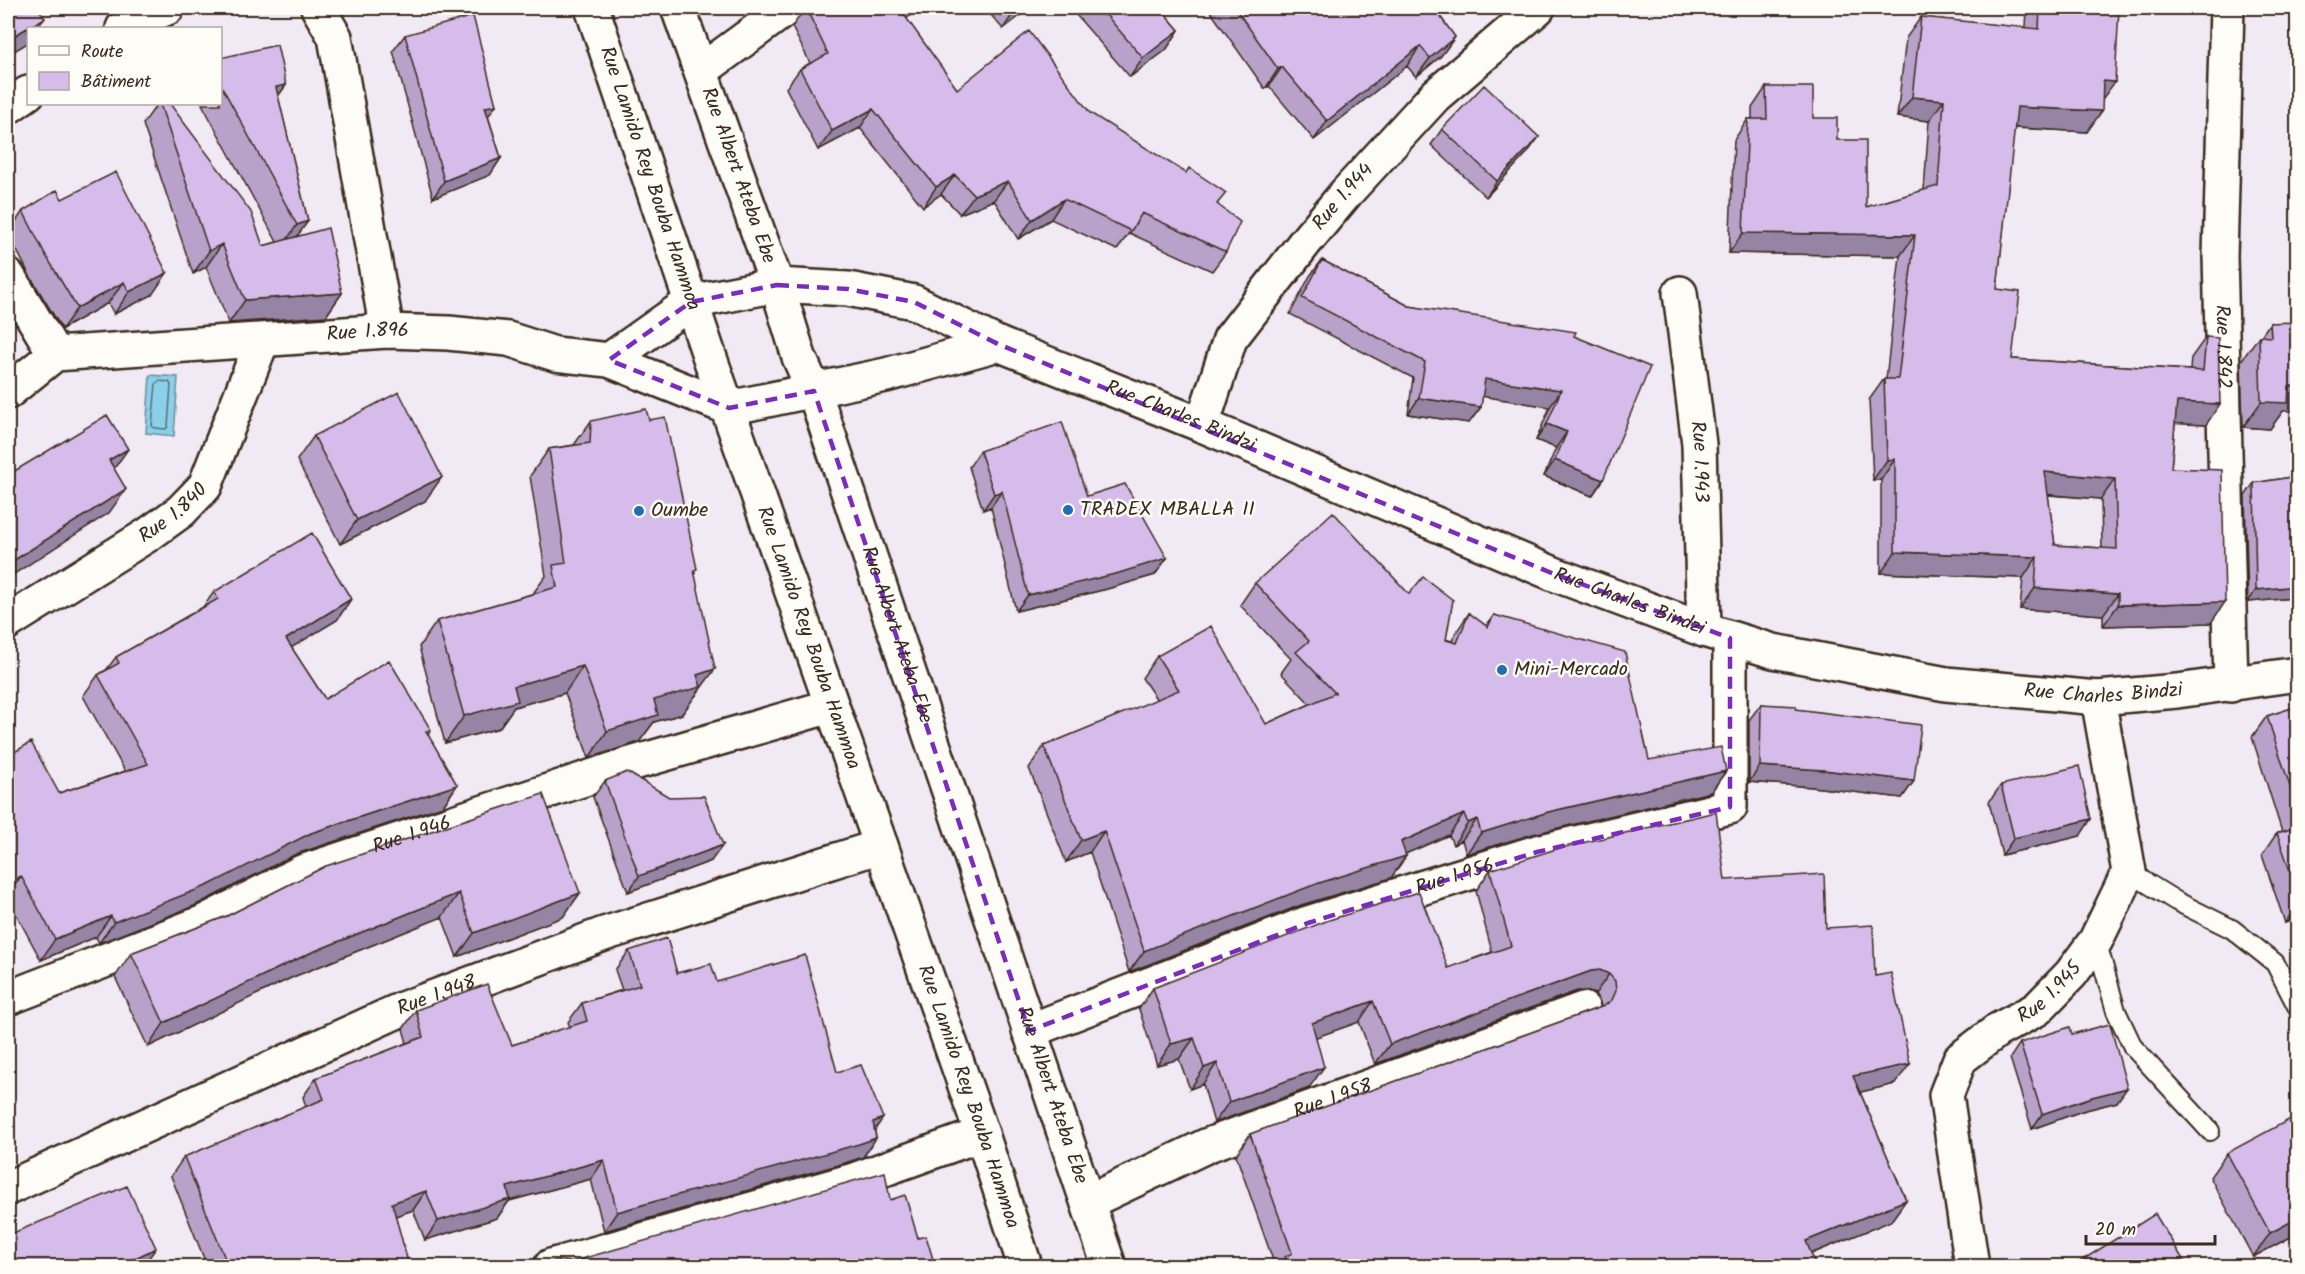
<svg xmlns="http://www.w3.org/2000/svg" width="2305" height="1274" viewBox="0 0 2305 1274" font-family="Kalam,sans-serif">
<rect width="100%" height="100%" fill="#f1e9f3"/>
<filter id="ink" filterUnits="userSpaceOnUse"><feTurbulence type="fractalNoise" baseFrequency=".0167" numOctaves="2"/><feDisplacementMap in="SourceGraphic" scale="12" xChannelSelector="R" yChannelSelector="G"/><feConvolveMatrix kernelMatrix="1 2 1 2 8 2 1 2 1" color-interpolation-filters="sRGB"/></filter>
<g filter="url(#ink)">
<!-- water -->
<path fill="#8ad0eb" stroke="#6a8e99" stroke-width="1.5" d="M150 375 178 377 174 436 146 433Z"/>
<g fill="none" stroke-linecap="round" stroke-linejoin="round">
<!-- shore -->
<path stroke="#5b6c70" stroke-width="1.5" d="M159 381 169 382 171 385 168 426 166 429 155 428 152 426 156 384Z"/>
<defs>
<path id="lane" d="M2129 872 2176 901 2232 929 2275 963 2298 1008
M2096 940 2116 1011 2133 1047 2210 1131"/>
<g id="street">
<path d="M318 8 335 37 387 331"/>
<path id="s1" d="M2227 8 2220 256 2231 685"/>
<path d="M123 28 131 23 167 8"/>
<path d="M701 71 787 8"/>
<path d="M8 107 28 93"/>
<path d="M8 276 55 354"/>
<path id="s2" d="M1680 293 1699 444 1704 630"/>
<path d="M609 360 691 302"/>
<path id="s3" d="M8 392 55 354 387 331 448 333 508 339 555 354 609 360 729 408"/>
<path id="s4" d="M1202 425 1230 339 1306 241 1346 193 1435 96 1538 8"/>
<path id="s5" d="M8 622 149 534 181 511 205 486 262 341"/>
<path id="s6" d="M8 998 202 923 302 872 627 765 831 706"/>
<path id="s7" d="M1029 1031 1308 923 1537 852 1730 807V638"/>
<path id="s8" d="M8 1188 402 1009 604 934 881 846"/>
<path id="s9" d="M1088 1202 1208 1145 1583 1009"/>
<path d="M551 1266 851 1181 982 1134"/>
<path id="s10" d="M1972 1266 1946 1095 1960 1059 1998 1030 2037 1009 2071 974 2096 940 2129 872 2098 698"/>
</g>
<g id="secondary">
<path id="s11" d="M691 302 777 285 848 289 914 302 998 344 1202 425 1554 574 1704 630 1773 651 1946 684 2098 698 2177 691 2298 674"/>
<path d="M729 408 886 375 998 344"/>
</g>
<g id="highway">
<path id="s12" d="M592 8 711 361 982 1134 1025 1266"/>
<path id="s13" d="M678 8 777 285 799 357 814 391 1109 1266"/>
</g>
</defs>
<!-- lane casing -->
<use href="#lane" stroke="#3b2a1e" stroke-width="22"/>
<!-- street casing -->
<use href="#street" stroke="#3b2a1e" stroke-width="38"/>
<!-- secondary casing -->
<use href="#secondary" stroke="#3b2a1e" stroke-width="38"/>
<!-- highway casing -->
<use href="#highway" stroke="#3b2a1e" stroke-width="38"/>
<!-- lane -->
<use href="#lane" stroke="#fdfcf7" stroke-width="18"/>
<!-- street -->
<use href="#street" stroke="#fdfcf7" stroke-width="33"/>
<!-- secondary -->
<use href="#secondary" stroke="#fdfcf7" stroke-width="33"/>
<!-- highway -->
<use href="#highway" stroke="#fdfcf7" stroke-width="33"/>
</g>
<!-- wall -->
<path fill="#b8a2ca" stroke="#3b2a1e" stroke-width="1.5" fill-rule="evenodd" d="M805 8H922L906 18 957 89 1090 113 1218 205 1226 252 1212 271 1129 233 1117 250 1051 219 1018 239 994 200 960 214 941 194 923 207 860 128 818 150 786 88 800 69 810 63 792 27Z
M985 8H1030L1003 29Z
M1070 8H1160L1179 30 1166 50 1130 77Z
M1208 8H1434L1455 37 1441 56 1416 77 1407 66 1314 140 1269 86 1265 89Z
M2027 8H2119L2102 100 2087 132 2014 128 1997 289 2012 359 2190 370 2191 358 2206 337V425L2175 423 2171 468 2211 623 2103 626V615L2020 609 2023 578 1881 573V480H1873L1869 400 1884 379H1886L1900 256 1729 253 1734 140 1748 119H1752V108L1766 87 1813 118 1837 140 1866 207 1924 190 1929 121 1897 117 1906 38 1921 17 2026 28ZM2048 495 2101 499 2102 548 2055 545Z
M405 35 488 116 501 158 490 175 433 198 393 51Z
M220 58 286 85 278 96 308 221 296 237 342 293 326 316 229 323 206 267 193 274 143 124 157 104H170L263 246 277 242 202 104H220Z
M1442 129 1539 137 1527 153 1486 197 1431 145Z
M62 199 152 295 114 314 108 303 62 329 30 276 8 233 23 211Z
M1322 260 1409 306 1574 336 1603 480 1592 496 1544 476 1556 448 1536 440 1550 407 1482 396 1481 407 1469 423 1408 414 1413 378 1290 314 1310 276Z
M2270 323 2283 411 2270 429 2243 427 2241 361 2259 336H2261Z
M591 421 695 573 697 695 695 696 682 714 654 722 639 742 589 758 565 693 514 707 499 728 445 743 419 647 437 621 535 593 534 592 546 576 530 476 549 449 574 445Z
M314 436 425 501 340 544 297 460Z
M980 451 1087 496 1155 575 1107 589 1016 611 991 507 983 510 969 467Z
M2298 476V616L2293 598 2248 602 2245 496 2254 483Z
M1255 583 1452 641 1455 634 1469 613 1486 626 1494 615 1649 760 1726 771 1711 792 1533 834 1466 854 1462 840 1453 845 1449 835 1405 854 1406 856 1391 878 1301 905 1129 972 1090 852 1066 862 1029 768 1044 746 1157 700 1142 678 1157 656 1266 724 1310 704 1281 673 1291 659 1240 605Z
M214 592 351 599 337 620 291 647 325 699 431 730 428 735 457 785 443 806 296 854 194 906 99 943 96 937 41 960 8 899V756L59 793 125 771 83 696 98 675 107 669 116 657 203 607Z
M1761 704 1796 709 1914 781 1902 798 1813 787 1749 782V720Z
M2298 706V918L2285 923 2262 855 2277 833 2282 832 2252 737 2267 716Z
M605 781 711 861 628 892 593 797Z
M2001 785 2080 836 2002 855 1989 802Z
M326 866 580 893 563 917 457 957 442 917 293 977 148 1047 115 977 131 953 227 916Z
M1490 870 1725 880 1826 928 1875 976 1895 1084 1860 1092 1906 1200 1891 1221 1811 1254 1816 1266H1275L1236 1155 1250 1134 1601 1007 1600 1002 1595 994 1586 991H1577L1375 1064 1359 1022 1316 1037 1309 1088 1214 1123 1203 1084 1190 1089 1179 1059 1157 1065 1139 1009 1153 988 1448 968 1492 952 1476 891Z
M629 951 677 973 717 982 837 1072 875 1131 876 1138 863 1157 845 1163 604 1231 591 1179 509 1201 497 1218 425 1240 413 1210 395 1216 409 1266H207L171 1176 184 1157 306 1107 303 1097 316 1078 407 1043 403 1029 416 1010 512 1045 570 1027 568 1022 582 1003 622 990 615 970Z
M2072 1034 2117 1102 2082 1111 2032 1129 2010 1058 2020 1043Z
M2227 1153 2298 1233 2253 1257 2210 1177Z"/>
<!-- shaded-wall -->
<path fill="#9684a4" stroke="#3b2a1e" stroke-width="1.5" d="M908 8H922L888 31 902 12Z
M1018 8H1030L1003 29 1016 9Z
M45 18 37 28H28V41L26 44 8 55V39Z
M1179 30 1166 50 1130 77 1143 58Z
M1455 37 1441 56 1416 77 1430 58Z
M1420 46 1407 66 1314 140 1327 121Z
M1282 67 1269 86 1265 89 1278 69Z
M2103 81 2115 82 2100 102Z
M286 85 269 109 276 87Z
M1912 97 1944 100 1929 121 1897 117Z
M496 105 485 121V107Z
M2017 107 2102 111 2087 132 2002 127Z
M873 109 860 128 818 150 832 131Z
M1539 137 1527 153 1486 197 1497 181Z
M501 158 490 175 433 198 444 181Z
M955 175 941 194 923 207 936 187Z
M1008 181 994 200 960 214 974 195Z
M1064 199 1051 219 1018 239 1032 220Z
M308 221 291 245 280 249 297 225Z
M1743 233 1915 235 1900 256 1729 253Z
M222 244 206 267 193 274 209 251Z
M167 273 152 295 114 314 129 292Z
M124 282 108 303 62 329 77 308Z
M342 293 326 316 229 323 245 300Z
M1485 379 1561 390 1550 407 1474 395Z
M2289 386H2298V411H2283L2270 429 2243 427 2261 402Z
M1419 398 1481 407 1469 423 1408 414Z
M2177 402 2220 404 2206 425 2163 423Z
M1547 424 1567 432 1556 448 1536 440Z
M128 449 111 473 109 460Z
M1895 459 1881 480H1873L1887 460Z
M1555 460 1603 480 1592 496 1544 476Z
M2045 472 2115 479 2101 499 2030 493Z
M442 477 425 501 340 544 357 520Z
M126 489 109 513 8 578V564Z
M1002 491 991 507 983 510 994 494Z
M1895 552 2037 557 2023 578 1881 573Z
M1167 558 1155 575 1107 589 1016 611 1028 595Z
M2298 586V592L2293 598 2248 602 2256 590Z
M2035 588 2118 594 2103 615 2020 609Z
M351 599 337 620 271 660 286 639Z
M2225 602 2211 623 2103 626 2118 605Z
M583 666 565 693 514 707 499 728 445 743 464 716 514 686Z
M715 669 682 714 654 722 639 742 589 758 607 731 654 700 697 675Z
M1760 766 1824 770 1914 781 1902 798 1813 787 1749 782Z
M1726 771 1711 792 1533 834 1466 854 1481 833 1548 812Z
M457 785 443 806 296 854 194 906 99 943 114 922 311 833Z
M1464 814 1449 835 1389 861 1406 856 1391 878 1301 905 1129 972 1144 951 1401 842Z
M1477 819 1462 840 1453 845 1468 823Z
M2091 819 2080 836 2002 855 2014 838Z
M1104 831 1090 852 1066 862 1081 840Z
M723 845 711 861 628 892 639 876Z
M21 876 8 895V884Z
M459 893 442 917 293 977 148 1047 164 1023 310 953Z
M580 893 563 917 457 957 474 933Z
M2298 904V918L2285 923Z
M111 916 96 937 41 960 55 939Z
M1600 970 1609 974 1595 994 1586 991H1577L1375 1064 1390 1044 1591 971Z
M1373 1001 1359 1022 1297 1044 1312 1023Z
M1194 1038 1179 1059 1157 1065 1171 1044Z
M1217 1063 1203 1084 1190 1089 1204 1068Z
M1910 1064 1895 1084 1839 1097 1853 1076Z
M1324 1067 1309 1088 1214 1123 1229 1102Z
M2127 1088 2117 1102 2082 1111 2032 1129 2042 1114 2092 1097Z
M883 1118 870 1137 873 1122Z
M876 1138 863 1157 845 1163 604 1231 617 1212Z
M604 1160 591 1179 509 1201 497 1218 425 1240 438 1221 507 1187Z
M426 1191 413 1210 378 1222 392 1203Z
M1906 1200 1891 1221 1791 1262 1806 1241Z
M2298 1218V1233L2253 1257 2270 1233Z
M156 1248 143 1266H127L131 1260Z"/>
<!-- building -->
<path fill="#d6bceb" stroke="#3b2a1e" stroke-width="1.5" fill-rule="evenodd" d="M8 8H38L45 18 8 39Z
M806 8H908L902 12 957 89 1029 31 1090 113 1186 173 1189 168 1226 193 1217 204 1240 222 1226 252 1142 213 1131 231 1064 199 1032 220 1008 181 974 195 955 175 936 187 873 109 832 131 800 69 828 54Z
M1100 8H1160L1179 30 1143 58Z
M1235 8H1434L1455 37 1430 58 1420 46 1327 121 1282 67 1278 69Z
M2040 8H2119L2115 82 2103 81 2102 111 2017 107 1997 289 2020 292 2012 359 2203 371 2206 337 2218 338 2220 404 2177 402 2171 468 2222 470 2225 602 2118 605V594L2035 588 2037 557 1895 552V459L1887 460 1884 379H1898L1915 235 1743 233 1748 119H1767L1766 87H1813V118H1837V140H1866V207L1938 186 1944 100 1912 97 1921 17 2039 29ZM2045 472 2115 479 2117 549 2055 545Z
M473 16 496 105 485 107 501 158 444 181 405 35Z
M277 45 286 85 276 87 308 221 297 225 220 83V58Z
M1484 85 1539 137 1497 181 1442 129Z
M160 104H170L251 212 263 246 328 228 342 293 245 300 222 244 209 251Z
M116 172 167 273 129 292 124 282 77 308 45 254 23 211 57 190 62 199Z
M1322 260 1409 306 1576 332 1574 336 1650 367 1603 480 1555 460 1567 432 1547 424 1561 390 1485 379 1481 407 1419 398 1425 362 1302 298Z
M2298 322V386H2289L2288 403 2261 402 2259 336 2271 337 2270 323Z
M399 392 442 477 357 520 314 436Z
M646 409 649 420 665 417 697 569 694 570 715 669 697 675 701 687 654 700 658 715 607 731 583 666 514 686 518 701 464 716 437 621 557 587 553 565 566 563 549 449 590 443 591 421Z
M107 415 128 449 109 460 126 489 8 564V475Z
M1062 422 1087 496 1125 484 1167 558 1119 573 1028 595 1002 491 994 494 980 451Z
M2298 476V586L2256 590 2254 483Z
M1333 512 1409 594 1423 577 1453 600 1446 640 1457 643 1469 613 1488 627 1494 615 1625 652 1649 760 1721 747 1726 771 1548 812 1481 833 1477 819 1468 823 1464 814 1401 842 1406 856 1316 884 1144 951 1104 831 1081 840 1044 746 1179 690 1157 656 1211 626 1266 724 1335 693 1296 652 1309 641 1255 583Z
M312 533 351 599 286 639 325 699 389 660 431 730 426 731 457 785 311 833 209 885 114 922 111 916 55 939 21 876 8 884V756L31 742 59 793 148 764 98 675 119 663 116 657 218 599 214 592Z
M1761 704 1796 706V709L1921 725 1914 781 1824 770 1760 766Z
M2298 706V811L2267 716Z
M2079 766 2091 819 2014 838 2001 785Z
M627 772 669 797 704 796 723 845 639 876 605 781Z
M543 794 580 893 474 933 459 893 310 953 164 1023 131 953 227 916 326 866Z
M1716 812 1725 880 1824 874 1826 928 1873 925 1875 976 1891 973 1910 1064 1853 1076 1906 1200 1806 1241 1816 1266H1288L1285 1257 1292 1253 1250 1134 1604 1006 1612 1000 1616 991 1615 981 1609 974 1600 970 1591 971 1390 1044 1373 1001 1312 1023 1324 1067 1229 1102 1217 1063 1204 1068 1194 1038 1171 1044 1153 988 1329 920 1419 892 1448 968 1511 946 1490 870 1556 849Z
M2298 827V894L2277 833Z
M667 938 677 973 711 964 717 982 805 955 837 1072 861 1065 883 1118 873 1122 876 1138 859 1144 617 1212 604 1160 507 1187 510 1199 438 1221 426 1191 392 1203 409 1266H228L184 1157 324 1099 316 1078 423 1037 416 1010 487 984 512 1045 587 1021 582 1003 640 985 629 951Z
M2110 1024 2127 1088 2092 1097 2042 1114 2020 1043 2070 1027 2072 1034Z
M2298 1115V1218L2270 1233 2227 1153Z
M885 1172 890 1200 905 1195 918 1238 926 1236 935 1266H534L558 1260 571 1262Z
M127 1186 156 1248 131 1260 134 1266H8V1235Z
M2155 1214 2187 1266H2073Z"/>
</g>
<!-- marked area -->
<path fill="none" stroke="#7b2cbf" stroke-width="4.5" stroke-dasharray="12 8" stroke-linejoin="round" d="M777 285 848 289 914 302 998 344 1554 574 1730 638V807L1537 852 1308 923 1029 1031 814 391 729 408 609 360 691 302Z"/>
<!-- markers -->
<g fill="#1f6fb2" stroke="#fdfcf7" stroke-width="2">
<circle cx="1068" cy="510" r="6"/>
<circle cx="639" cy="511" r="6"/>
<circle cx="1502" cy="670" r="6"/>
</g>
<g text-anchor="middle" dominant-baseline="central" stroke-width="5" stroke-linejoin="round" paint-order="stroke">
<!-- street labels -->
<g font-size="20" fill="#3b2a1e" stroke="#fdfcf7">
<text stroke="none"><textPath href="#s13" startOffset="178">Rue Albert Ateba Ebe</textPath></text>
<text stroke="none"><textPath href="#s12" startOffset="180">Rue Lamido Rey Bouba Hammoa</textPath></text>
<text stroke="none"><textPath href="#s4" startOffset="272">Rue 1.944</textPath></text>
<text stroke="none"><textPath href="#s3" startOffset="374">Rue 1.896</textPath></text>
<text stroke="none"><textPath href="#s1" startOffset="339">Rue 1.842</textPath></text>
<text stroke="none"><textPath href="#s11" startOffset="516">Rue Charles Bindzi</textPath></text>
<text stroke="none"><textPath href="#s2" startOffset="170">Rue 1.943</textPath></text>
<text stroke="none"><textPath href="#s5" startOffset="198">Rue 1.840</textPath></text>
<text stroke="none"><textPath href="#s11" startOffset="1002">Rue Charles Bindzi</textPath></text>
<text stroke="none"><textPath href="#s13" startOffset="664">Rue Albert Ateba Ebe</textPath></text>
<text stroke="none"><textPath href="#s12" startOffset="666">Rue Lamido Rey Bouba Hammoa</textPath></text>
<text stroke="none"><textPath href="#s11" startOffset="1488">Rue Charles Bindzi</textPath></text>
<text stroke="none"><textPath href="#s6" startOffset="436">Rue 1.946</textPath></text>
<text stroke="none"><textPath href="#s7" startOffset="453">Rue 1.956</textPath></text>
<text stroke="none"><textPath href="#s10" startOffset="324">Rue 1.945</textPath></text>
<text stroke="none"><textPath href="#s8" startOffset="470">Rue 1.948</textPath></text>
<text stroke="none"><textPath href="#s12" startOffset="1152">Rue Lamido Rey Bouba Hammoa</textPath></text>
<text stroke="none"><textPath href="#s13" startOffset="1150">Rue Albert Ateba Ebe</textPath></text>
<text stroke="none"><textPath href="#s9" startOffset="266">Rue 1.958</textPath></text>
</g>
<!-- poi labels -->
<g font-size="20" fill="#3b2a1e" stroke="#fdfcf7" text-anchor="start">
<text x="1080" y="510">TRADEX MBALLA II</text>
<text x="651" y="511">Oumbe</text>
<text x="1514" y="670">Mini-Mercado</text>
</g>
</g>
<!-- margin -->
<rect width="2305" height="1274" fill="none" stroke="#fdfcf7" stroke-width="30"/>
<rect x="15" y="15" width="2275" height="1244" fill="none" stroke="#3b2a1e" stroke-width="2" filter="url(#ink)"/>
<!-- legend -->
<rect x="27" y="27" width="195" height="78" fill="#fdfcf7" stroke="#afa8a0" stroke-width="1.5"/>
<rect x="39" y="46" width="30" height="9" fill="#fdfcf7" stroke="#afa8a0" stroke-width="1.5"/>
<text x="81" y="57" font-size="18" fill="#3b2a1e">Route</text>
<rect x="39" y="72" width="30" height="18" fill="#d6bceb" stroke="#afa8a0" stroke-width="1.5"/>
<text x="81" y="87" font-size="18" fill="#3b2a1e">Bâtiment</text>
<!-- scale -->
<path d="M2086 1235v9h129v-9" fill="none" stroke="#3b2a1e" stroke-width="3"/>
<text x="2095" y="1235" font-size="18" fill="#3b2a1e" stroke="#fdfcf7" stroke-width="4.5" paint-order="stroke">20 m</text>
</svg>
